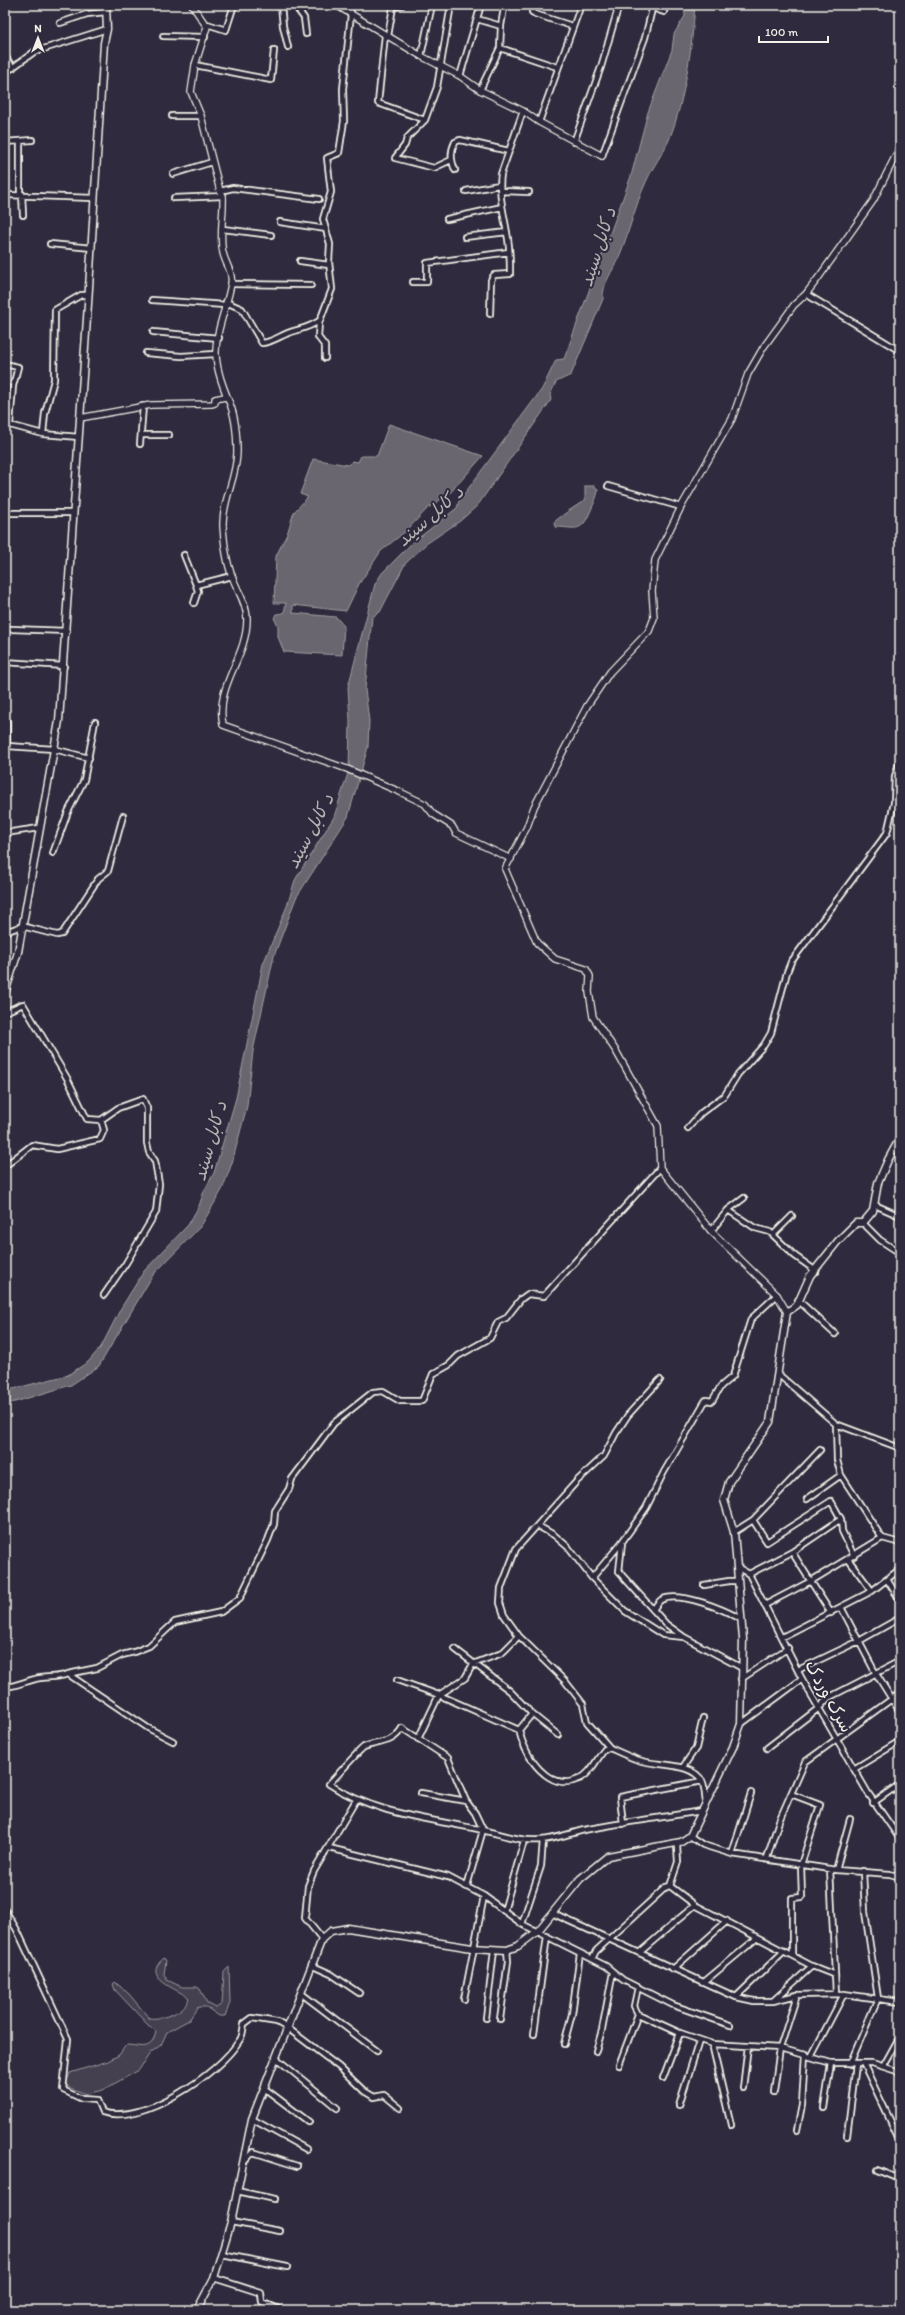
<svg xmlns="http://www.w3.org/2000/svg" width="905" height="2315" viewBox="0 0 905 2315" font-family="Itim,'Playpen Sans Arabic',sans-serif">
<rect width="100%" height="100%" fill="#2f2a3d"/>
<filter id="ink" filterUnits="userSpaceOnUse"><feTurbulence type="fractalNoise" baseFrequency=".025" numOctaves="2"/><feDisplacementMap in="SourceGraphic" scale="8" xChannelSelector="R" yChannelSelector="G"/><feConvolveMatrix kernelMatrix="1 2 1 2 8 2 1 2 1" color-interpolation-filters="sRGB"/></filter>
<g filter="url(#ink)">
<!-- green -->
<path fill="#454050" stroke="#9c989c" d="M164 1958 166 1961 164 1974 167 1980 182 1987H197L200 1989 207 2003 216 2008 222 2004 224 1972 229 1967 230 2003 225 2016H219L206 2007H198L189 2020 167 2032 161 2045 150 2053 139 2070 103 2090 86 2094 68 2087 66 2083 70 2073 108 2061 119 2055 126 2045C141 2045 152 2053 156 2031L148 2025 115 1990 113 1984 115 1982 129 1994 149 2018C162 2020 186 2012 189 1998 179 1989 139 1979 164 1958Z"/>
<!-- water -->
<path fill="#6a6670" stroke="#a19ea0" d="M684 5H695C692 47 685 101 669 140 663 154 652 167 646 182 635 206 629 233 619 257 613 271 602 284 603 299L571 375 556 382 550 395 551 400 478 505 460 521 426 544 405 564 380 612 372 617 365 689 369 721 368 747 348 817 296 898 274 956 253 1051 247 1106 232 1163 222 1190 201 1226 153 1275 99 1366 71 1385 5 1405V1391L68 1375 88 1362 101 1347 121 1308 144 1271 188 1225 199 1206 204 1191 214 1173 236 1098 263 964 287 906 295 880 334 817 349 770 350 720 348 687 375 584 382 573 412 543 457 508 459 501 542 389 556 360 564 359 631 176 648 112 672 50 674 34 685 16Z
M389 424 483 456 449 494 428 508 406 531 381 551 359 584 346 611 293 605V613L336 617 344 626 342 655 284 652 278 637V626L274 618 276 614 284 613 286 603H274L276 556 287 534 294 512 308 497 300 494 313 459 348 465 352 461 358 462 361 456H377Z
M585 486H595L598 490C597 498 594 503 591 510 581 535 575 527 555 527L554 522C563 514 575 507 585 500Z"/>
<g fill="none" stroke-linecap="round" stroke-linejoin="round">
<defs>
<path id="minor" d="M281 5 283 26 288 47
M297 5 298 10 304 18 306 34
M533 5 532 12 535 14 572 26
M644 5 664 12
M477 19 501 26
M60 23 87 14 106 12
M207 24 226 30 234 5
M385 35 378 103 425 120
M163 36 205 37
M388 36 393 7 402 5
M500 48 557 67
M5 56 13 68
M421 56 432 5
M195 65 271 80 274 50
M5 73 34 52 107 29
M460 76 481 5
M480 90 500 48 501 26 504 8
M172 116H201
M539 122 581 5
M20 141V194
M5 142 32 140
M574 142 601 67 619 5
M602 156 645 38 653 5
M451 160 434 168 395 158 405 145 407 138 425 120 437 87 451 5
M455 170C451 160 450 152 455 142L460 140 509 151
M173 174 212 162
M220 191 233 188 319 199
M466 191 499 185
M501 191 529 192
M22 194 23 215
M5 195 94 198
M174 198 223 196
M447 219 502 207
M280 222 326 229
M223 229 271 235
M465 237 507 232
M50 244 92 248
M300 261 329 265
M413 282H427V263L509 252
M231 284 311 285
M806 294 900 351
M152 300 225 305
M226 302 242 309 262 343C274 342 282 334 294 331 304 328 310 327 319 321
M490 314 491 280 494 275 510 274C510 261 510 247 507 233 504 214 498 194 501 174L523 111
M153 332 219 338
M146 353 181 356 216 354
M325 358V346L318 337 319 323 332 289 329 262 330 244 323 219 331 192 327 158 339 153 344 121 343 89 351 14 350 5
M5 364 18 367 13 386 10 425 43 434 79 437
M43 434 45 413 54 380 55 310 81 295H89
M141 435H169
M140 444 143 406
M608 486 681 507
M5 513H73
M184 555 196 585 232 576
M194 603 198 591 196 585
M11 629 67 631
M5 662 64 666
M7 722V746L54 749 89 758
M5 833 39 828
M53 853 68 812 84 780 95 722
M5 932 22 926 57 935 62 934 98 879 108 871 123 816
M5 1012 23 1004 67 1078 87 1119 101 1120
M101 1120 118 1108 143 1099 147 1108V1143L149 1152 155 1161 159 1184 156 1212 126 1263 104 1295
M688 1128 701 1113 725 1095 738 1074 764 1045 771 1033 787 972 791 962 887 833 894 803 895 776 900 761
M5 1166 32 1145 57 1149 100 1139 104 1130 101 1120
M875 1205 900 1216
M728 1210 755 1228 770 1232 795 1256 816 1271
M863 1223 880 1240 900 1253
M711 1231 728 1210 744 1198
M773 1235 792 1216
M798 1300 835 1334
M778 1374 836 1424 837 1460 841 1475 882 1538 900 1543
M836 1424 900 1448
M807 1499 841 1475
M753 1520 767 1542 831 1501 841 1519 842 1531 854 1556
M538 1526 554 1535 568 1547 592 1578 625 1611 663 1635 684 1637 742 1668
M734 1532 753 1520 820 1450
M622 1543 619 1572 666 1624 684 1637
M792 1552 831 1613
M848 1559 872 1591
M737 1567 749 1574 802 1679 868 1793 900 1839
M749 1574 792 1552 841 1519
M592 1578 622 1542 646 1508 664 1472 704 1403 706 1400 712 1401 721 1386 733 1376 751 1319 777 1295
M888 1581 900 1600
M704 1585 729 1581H738
M765 1605 811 1581 882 1538
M841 1607 875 1672 900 1712
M653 1610C655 1607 658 1602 661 1600 679 1590 725 1610 741 1619
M782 1637 872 1591 900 1569
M455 1649 510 1691 532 1714
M798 1670 859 1641 900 1618
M68 1674 97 1668 122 1655 134 1652 149 1646 175 1622 221 1612 240 1598 268 1540 274 1524 275 1511 289 1489 292 1479 334 1423 373 1392 383 1391 400 1401H422L433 1374 449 1365 458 1356 490 1338 498 1322 506 1318 521 1299 528 1294 544 1296 660 1168
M741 1679 788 1648
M397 1680 439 1695 519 1730
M5 1687C17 1686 28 1680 40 1678 50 1676 58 1678 68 1674L148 1728 173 1741
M741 1724 802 1679
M558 1735 532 1714 519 1730C524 1756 549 1793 579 1779 591 1774 597 1758 605 1749L610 1748C621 1753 631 1758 642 1761 660 1766 692 1763 702 1781 705 1787 705 1797 706 1803
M418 1739 439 1695 465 1678 473 1664 502 1653 519 1636
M610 1748 587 1722 583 1704 565 1681 519 1636 504 1615 500 1603 501 1588 516 1549 577 1481 604 1456 616 1433 628 1415 660 1380
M767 1748 819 1708 828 1698 900 1661
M683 1767 696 1748 703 1718
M854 1769 900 1741
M421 1793 466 1801
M791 1794 820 1805 801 1865 802 1897 792 1898V1955
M873 1803 900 1784
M623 1824 620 1797 702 1781
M690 1836 703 1845 732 1854 836 1870 890 1874 900 1877
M329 1848 448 1877 484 1896 522 1924 606 1966 623 1980 673 2005 730 2025
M732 1854 751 1793
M767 1858 779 1821 805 1762 900 1693
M830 1869 836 1994
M836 1870 850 1819
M467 1886 483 1830 475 1813 466 1801 448 1758 402 1728C393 1744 379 1741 364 1747 359 1750 336 1777 329 1784 374 1814 431 1819 482 1830 502 1834 520 1842 541 1840 557 1839 573 1832 589 1829 626 1822 664 1817 702 1811
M670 1886 678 1862 677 1846 681 1842
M5 1910 17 1930 68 2039 63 2090 82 2099 97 2100 102 2112C141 2126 219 2074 239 2041 243 2037 243 2029 244 2024L252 2018 277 2022 289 2029 339 2067 364 2091 374 2097 384 2095 400 2108
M504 1911 524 1841
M554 1914 736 1997 754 2001H773L797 1995 844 1994 900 2002
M522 1924 541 1866 543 1840
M322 1939 305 1918 308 1886 314 1871 356 1800
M639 1953 695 1905
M592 1959 596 1951 666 1887 670 1886 695 1905 812 1966 835 1975
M313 1966 331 1974 359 1993
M673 1969 727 1921
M704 1982 757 1938
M638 1987 634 2006 638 2014 680 2033 712 2044 780 2048 831 2063H872L900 2072
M302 1994 377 2051
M736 1997 784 1951
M464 1999 484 1896
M774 2000 812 1966
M486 2018 494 1950
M500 2019 508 1961 507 1950
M534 2034 547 1936
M564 2044 572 2014 580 1953
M712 2044 731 2125
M596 2051 602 2030 613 1972
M811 2057 844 1994
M276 2058 337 2108
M863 2063 900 2141
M850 2064 878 1998 865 1912 863 1871
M619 2065 638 2014
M884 2065 900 2036
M663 2078 680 2033
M264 2088 309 2122
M743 2088 748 2046
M774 2092 780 2048 797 1995
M679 2105 699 2041
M824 2108 831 2063
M252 2119 306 2149
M797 2130 802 2105 805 2054
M847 2136 856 2064
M244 2162 253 2152 297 2166
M878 2170 900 2179
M237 2191 275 2199
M231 2222 280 2231
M222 2254 287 2267
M214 2278 261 2293 262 2302 281 2310"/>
<path id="tertiary" d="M192 5 207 27 195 65 191 92 201 116 220 191 223 196C224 215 219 235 223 253 226 265 233 272 231 284 227 307 215 332 216 355 217 372 224 389 230 404 236 419 237 436 237 452 237 477 222 501 223 526 224 542 226 561 232 576 237 590 247 604 247 619 247 659 215 684 223 725L347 769 400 792 425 804 433 814 452 826 456 833 511 859
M336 5 421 56 460 76 480 90 523 111 539 122 602 156
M80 418 151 405 212 404 215 403V399L225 397
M787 1312 777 1295 711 1231 660 1168 658 1126 616 1051 593 1017 589 992 590 976 586 969 555 959 537 943 505 869 527 827 534 807 587 706 610 672 649 631 654 618 652 591 655 560 681 507 732 419 748 374 763 348 794 305 806 294 819 277 873 201 900 147"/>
<path id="secondary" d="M5 993 18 952 59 721 88 304 104 43 107 29 106 5
M197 2310 214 2278 231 2222 252 2119 322 1939 331 1931 348 1928 472 1948 507 1950 518 1946 538 1931 580 1879 608 1856 681 1842 690 1836 733 1747 741 1724 743 1639 734 1532 724 1500 729 1482 770 1422 787 1312 797 1305 810 1276 838 1241 856 1223H863L873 1211 878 1183 888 1160 900 1138"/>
</defs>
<!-- minor casing -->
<use href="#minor" stroke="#f4f1e8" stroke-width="8"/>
<!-- tertiary casing -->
<use href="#tertiary" stroke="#f4f1e8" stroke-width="8"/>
<!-- secondary casing -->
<use href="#secondary" stroke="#f4f1e8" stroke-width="9"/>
<!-- minor -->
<use href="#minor" stroke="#2f2a3d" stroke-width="4.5"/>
<!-- tertiary -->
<use href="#tertiary" stroke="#2f2a3d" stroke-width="5.5"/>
<!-- secondary -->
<use href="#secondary" stroke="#2f2a3d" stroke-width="6"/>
</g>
</g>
<g text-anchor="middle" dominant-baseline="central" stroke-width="4" stroke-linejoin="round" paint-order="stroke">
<!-- street labels -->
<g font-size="17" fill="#f4f1e8" stroke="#2f2a3d">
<text transform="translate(829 1696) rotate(61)">سرک وردک</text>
</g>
<!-- water labels -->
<g font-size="18" font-style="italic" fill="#b6b2b2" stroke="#2f2a3d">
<text transform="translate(598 247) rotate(-72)">د کابل سيند</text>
<text transform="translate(430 516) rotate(-41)">د کابل سيند</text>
<text transform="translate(310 831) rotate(-62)">د کابل سيند</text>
<text transform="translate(210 1141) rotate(-74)">د کابل سيند</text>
</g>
</g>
<!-- margin -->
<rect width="905" height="2315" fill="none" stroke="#2f2a3d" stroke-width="20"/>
<rect x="10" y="10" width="885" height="2295" fill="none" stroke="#f4f1e8" stroke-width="1.5" filter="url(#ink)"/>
<!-- north arrow -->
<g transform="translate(38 38)" stroke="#2f2a3d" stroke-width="3" paint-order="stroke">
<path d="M0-3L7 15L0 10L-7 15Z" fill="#f4f1e8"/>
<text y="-6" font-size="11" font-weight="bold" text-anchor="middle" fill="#f4f1e8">N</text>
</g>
<!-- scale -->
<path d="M759 36v6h69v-6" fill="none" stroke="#f4f1e8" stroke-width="2"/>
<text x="765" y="36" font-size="12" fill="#f4f1e8" stroke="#2f2a3d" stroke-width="3" paint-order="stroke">100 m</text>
</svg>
